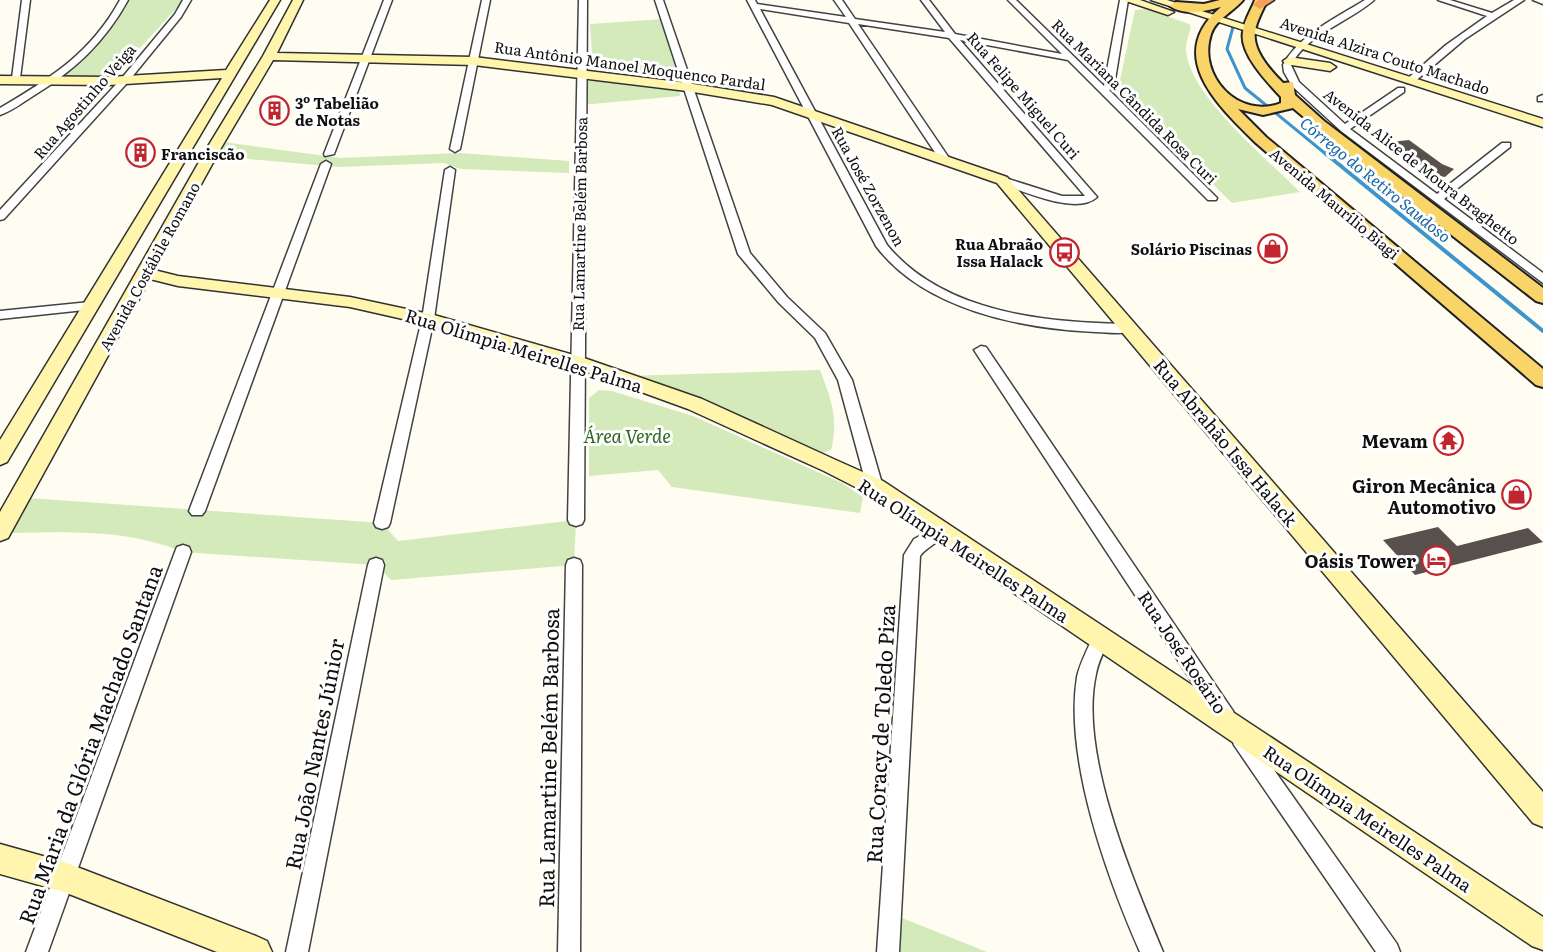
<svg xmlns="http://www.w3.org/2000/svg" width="1543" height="952" viewBox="0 0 1543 952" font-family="Literata,serif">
<rect width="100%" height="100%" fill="#fffcf2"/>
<!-- green -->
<path fill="#d4eabb" d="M124 0H184L116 74 109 77H70L65 75 67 70 98 41Z
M1147 9 1189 24 1191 27C1189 34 1186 42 1186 49 1187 94 1269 161 1300 192L1232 203 1121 94 1118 89 1135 10Z
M664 19 688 81 593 69 590 24Z
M596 79 679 90 680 96 581 105V83Z
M224 142 340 158 459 153 569 161V173L461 169 443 163 339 167 214 156Z
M820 370C831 400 839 418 831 450L811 457 627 376Z
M599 390 612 391 693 416 842 483 863 497 860 513 672 487 658 470 589 476V398Z
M29 498 382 523 398 541 576 520 574 565 391 580 376 565 183 552C127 529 68 532 8 533Z
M882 910 987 952H879Z"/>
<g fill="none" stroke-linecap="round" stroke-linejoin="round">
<!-- stream-far1 -->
<path stroke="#3d95ce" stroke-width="3" d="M1233 27 1227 49 1245 88 1327 155"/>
<!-- stream -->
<path stroke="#3d95ce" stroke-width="4" d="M1325 153 1543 331"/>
</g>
<!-- building -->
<path fill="#58504c" d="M1409 140 1442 164 1454 169 1445 177 1434 175 1391 142Z
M1438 527 1457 546 1528 528 1543 542 1415 575 1383 540Z"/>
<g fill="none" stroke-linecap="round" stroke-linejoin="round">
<defs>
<path id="street" d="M22 0H30L20 78 16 81 12 78Z
M120 0H128C105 42 74 71 33 96 22 103 12 111 0 115V108C51 78 91 53 120 0Z
M183 0H191L181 17 127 83 4 219 0 220V210L121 79 175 14Z
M384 0H392L334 154 325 156 324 154Z
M482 0H490L460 149 455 152 450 149Z
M579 0H587L584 520 582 524 576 526 570 524 568 520Z
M655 0H663L750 253 787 297 825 333 852 380 883 487 880 491H870L867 487 838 380 815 338 779 303 738 254Z
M747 0H755L757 4 846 17 834 0H842L855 19 945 32 921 0H929L955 34 1062 54 1008 0H1016L1104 86 1120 0H1128L1114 86 1109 90 1217 198 1216 200H1208L1068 60 960 40 1097 197C1077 216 1022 191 998 182V178L1002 177 1062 196H1085L949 38 858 24 949 158 940 160 849 23 760 9 887 245C943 313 1046 323 1129 324L1135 328C1128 336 1107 332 1096 332 1021 329 923 309 876 246Z
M1365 0H1374C1348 23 1308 33 1291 65L1299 82 1345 124 1398 88H1404V92L1350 129 1437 194 1502 143H1510V147L1444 199 1543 273V283L1341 131 1292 86 1284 72 1283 65C1299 35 1336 18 1365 0Z
M1438 0H1450L1492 13 1514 0H1524L1465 39 1413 83H1407V79L1446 45 1487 16Z
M1533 0H1543V4Z
M1543 95V101H1538V97Z
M326 161 331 164 205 511 202 515H192L189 511 321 164Z
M450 167 455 170 434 319 390 523 388 527 382 529 376 527 374 523 422 319 445 170Z
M90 302 96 306 94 309 0 319V311Z
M981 346 986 347 1233 711 1235 717 1233 723 1226 726 1219 723 976 353 974 350Z
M939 526 945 528 947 532C941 542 927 546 920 556L899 952H877L904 555 914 539Z
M183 545 189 547 191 552 48 952H26L175 552 177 547Z
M376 558 382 560 384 565 308 952H286L368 565 370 560Z
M574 558 580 560 582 565 580 952H558L566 565 568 560Z
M1100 632 1106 635 1109 640C1104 651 1098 662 1096 674 1078 753 1133 879 1163 952H1140C1107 877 1064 759 1077 677 1080 663 1088 648 1094 635Z
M1241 730 1248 733 1397 944 1400 952H1376L1234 745 1232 739 1234 733Z"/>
<path id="secondary" d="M270 0H280L7 462 0 465V440L222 78 109 85 0 84V76L109 77 226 70Z
M293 0H303L277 53 474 57 687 83 774 97 1007 177 1543 792V827L1533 823 997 183 772 105 687 91 474 65 273 60 221 148 154 270 178 276 350 297 434 315 584 358 702 399 838 461 883 481 1543 917V950L1532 946 867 493 824 471 688 409 570 366 425 324 350 307 178 286 150 279 8 538 0 541V512L207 148 263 56Z
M1123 0H1140L1174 12 1168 15Z
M1151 0H1167L1543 119V127Z
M1289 57 1330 63 1336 67 1330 71 1285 64 1283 61Z
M0 844 64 862 256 936 267 941 272 952H217L64 892 0 874Z"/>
<path id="primary" d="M1220 0H1243C1233 12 1216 19 1211 34 1197 76 1239 120 1281 103V97C1267 82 1239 53 1243 32 1244 20 1251 11 1255 0H1267C1263 11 1256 21 1255 32 1252 50 1271 71 1283 83L1293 82 1295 95 1324 121 1543 288V303L1536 301 1339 147 1293 108 1263 115 1238 109 1266 137 1543 369V387L1536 385 1256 143C1217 105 1164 55 1221 7 1207 11 1183 16 1170 6L1176 2 1204 4Z"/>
<path id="highway" d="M1258 0H1274L1260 9 1253 5Z"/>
</defs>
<!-- street casing -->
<use href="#street" stroke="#424242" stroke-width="3"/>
<!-- secondary casing -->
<use href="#secondary" stroke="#313131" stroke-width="3"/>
<!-- primary casing -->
<use href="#primary" stroke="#202020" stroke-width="4"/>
<!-- highway casing -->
<use href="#highway" stroke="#202020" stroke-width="3"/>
<!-- street -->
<use href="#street" fill="#fff" fill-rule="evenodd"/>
<!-- secondary -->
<use href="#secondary" fill="#fff5ad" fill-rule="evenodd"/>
<!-- primary -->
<use href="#primary" fill="#f8d469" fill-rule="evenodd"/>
<!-- highway -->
<use href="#highway" fill="#f4a05b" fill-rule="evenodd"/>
</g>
<!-- icons -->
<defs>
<symbol id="building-ring" viewBox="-11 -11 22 22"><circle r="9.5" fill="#fff" stroke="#c1262f" stroke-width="1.5"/><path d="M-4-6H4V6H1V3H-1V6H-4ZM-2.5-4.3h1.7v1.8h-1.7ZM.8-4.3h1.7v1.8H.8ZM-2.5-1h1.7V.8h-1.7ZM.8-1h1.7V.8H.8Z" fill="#c1262f"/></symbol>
<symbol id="shop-ring" viewBox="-11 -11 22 22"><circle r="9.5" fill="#fff" stroke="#c1262f" stroke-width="1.5"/><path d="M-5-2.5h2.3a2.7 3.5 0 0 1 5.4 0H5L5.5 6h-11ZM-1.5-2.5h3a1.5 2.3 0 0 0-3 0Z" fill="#c1262f"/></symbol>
<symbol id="bus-ring" viewBox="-11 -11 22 22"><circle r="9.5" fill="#fff" stroke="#c1262f" stroke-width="1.5"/><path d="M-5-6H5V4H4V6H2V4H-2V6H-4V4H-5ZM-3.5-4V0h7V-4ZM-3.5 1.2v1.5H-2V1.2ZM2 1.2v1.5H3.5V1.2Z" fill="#c1262f"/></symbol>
<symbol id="temple-ring" viewBox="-11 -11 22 22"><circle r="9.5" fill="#fff" stroke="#c1262f" stroke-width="1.5"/><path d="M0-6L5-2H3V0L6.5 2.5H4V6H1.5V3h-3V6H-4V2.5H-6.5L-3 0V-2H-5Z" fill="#c1262f"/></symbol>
<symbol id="hotel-ring" viewBox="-11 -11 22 22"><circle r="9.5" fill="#fff" stroke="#c1262f" stroke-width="1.5"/><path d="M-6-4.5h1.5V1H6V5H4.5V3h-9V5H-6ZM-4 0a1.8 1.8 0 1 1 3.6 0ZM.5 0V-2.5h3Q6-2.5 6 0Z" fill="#c1262f"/></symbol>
</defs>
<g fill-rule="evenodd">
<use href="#building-ring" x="258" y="94" width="33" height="33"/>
<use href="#building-ring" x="124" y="136" width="33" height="33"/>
<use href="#shop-ring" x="1256" y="232" width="33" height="33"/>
<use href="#bus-ring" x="1048" y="236" width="33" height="33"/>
<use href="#temple-ring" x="1432" y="424" width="33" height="33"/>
<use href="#shop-ring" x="1500" y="478" width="33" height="33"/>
<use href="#hotel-ring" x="1420" y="544" width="33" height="33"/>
</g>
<g text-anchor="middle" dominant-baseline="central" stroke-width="6" stroke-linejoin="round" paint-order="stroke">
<!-- far-street labels -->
<g font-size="15" fill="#0f0f0f" stroke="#fff">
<text transform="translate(1385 55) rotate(18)">Avenida Alzira Couto Machado</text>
<text transform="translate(630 65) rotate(8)">Rua Antônio Manoel Moquenco Pardal</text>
<text transform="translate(1024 95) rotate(49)">Rua Felipe Miguel Curi</text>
<text transform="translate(84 101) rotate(-49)">Rua Agostinho Veiga</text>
<text transform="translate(1135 101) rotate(45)">Rua Mariana Cândida Rosa Curi</text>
<text transform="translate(1422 166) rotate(38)">Avenida Alice de Moura Braghetto</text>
<text transform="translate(869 186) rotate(61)">Rua José Zorzenon</text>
<text transform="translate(1335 203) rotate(40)">Avenida Maurílio Biagi</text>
<text transform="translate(579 224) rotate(-89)">Rua Lamartine Belém Barbosa</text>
<text transform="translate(149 266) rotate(-61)">Avenida Costábile Romano</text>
</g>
<!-- far-poi labels -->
<g font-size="15" font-weight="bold" fill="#0f0f0f" stroke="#fff" text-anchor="start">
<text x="295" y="102">3º Tabelião<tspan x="295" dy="17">de Notas</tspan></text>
<text x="161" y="153">Franciscão</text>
<text x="1043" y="243" text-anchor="end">Rua Abraão<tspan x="1043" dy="17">Issa Halack</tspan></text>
<text x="1252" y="248" text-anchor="end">Solário Piscinas</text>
</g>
<!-- far-water labels -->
<g font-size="16" font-style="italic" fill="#1767a3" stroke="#fff">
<text transform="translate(1376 179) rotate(39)">Córrego do Retiro Saudoso</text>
</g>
<!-- street labels -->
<g font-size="18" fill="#0f0f0f" stroke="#fff">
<text transform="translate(524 350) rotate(17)">Rua Olímpia Meirelles Palma</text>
<text transform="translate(1226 442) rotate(50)">Rua Abrahão Issa Halack</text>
<text transform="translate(964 550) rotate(33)">Rua Olímpia Meirelles Palma</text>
<text transform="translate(1183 652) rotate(56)">Rua José Rosário</text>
<text transform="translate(1368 818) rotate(34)">Rua Olímpia Meirelles Palma</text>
</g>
<!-- park labels -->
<g font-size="18" font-style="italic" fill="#2e681f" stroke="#fff">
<text x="627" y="435">Área Verde</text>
</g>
<!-- poi labels -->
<g font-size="18" font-weight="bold" fill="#0f0f0f" stroke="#fff" text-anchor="end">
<text x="1428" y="440">Mevam</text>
<text x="1496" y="485">Giron Mecânica<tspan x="1496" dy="21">Automotivo</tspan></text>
<text x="1416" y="560">Oásis Tower</text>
</g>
<!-- near-street labels -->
<g font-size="21" fill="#0f0f0f" stroke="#fff">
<text transform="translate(879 734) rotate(-87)">Rua Coracy de Toledo Piza</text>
<text transform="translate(89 744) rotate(-70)">Rua Maria da Glória Machado Santana</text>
<text transform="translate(313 754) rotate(-79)">Rua João Nantes Júnior</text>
<text transform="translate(547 758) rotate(-89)">Rua Lamartine Belém Barbosa</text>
</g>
</g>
</svg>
